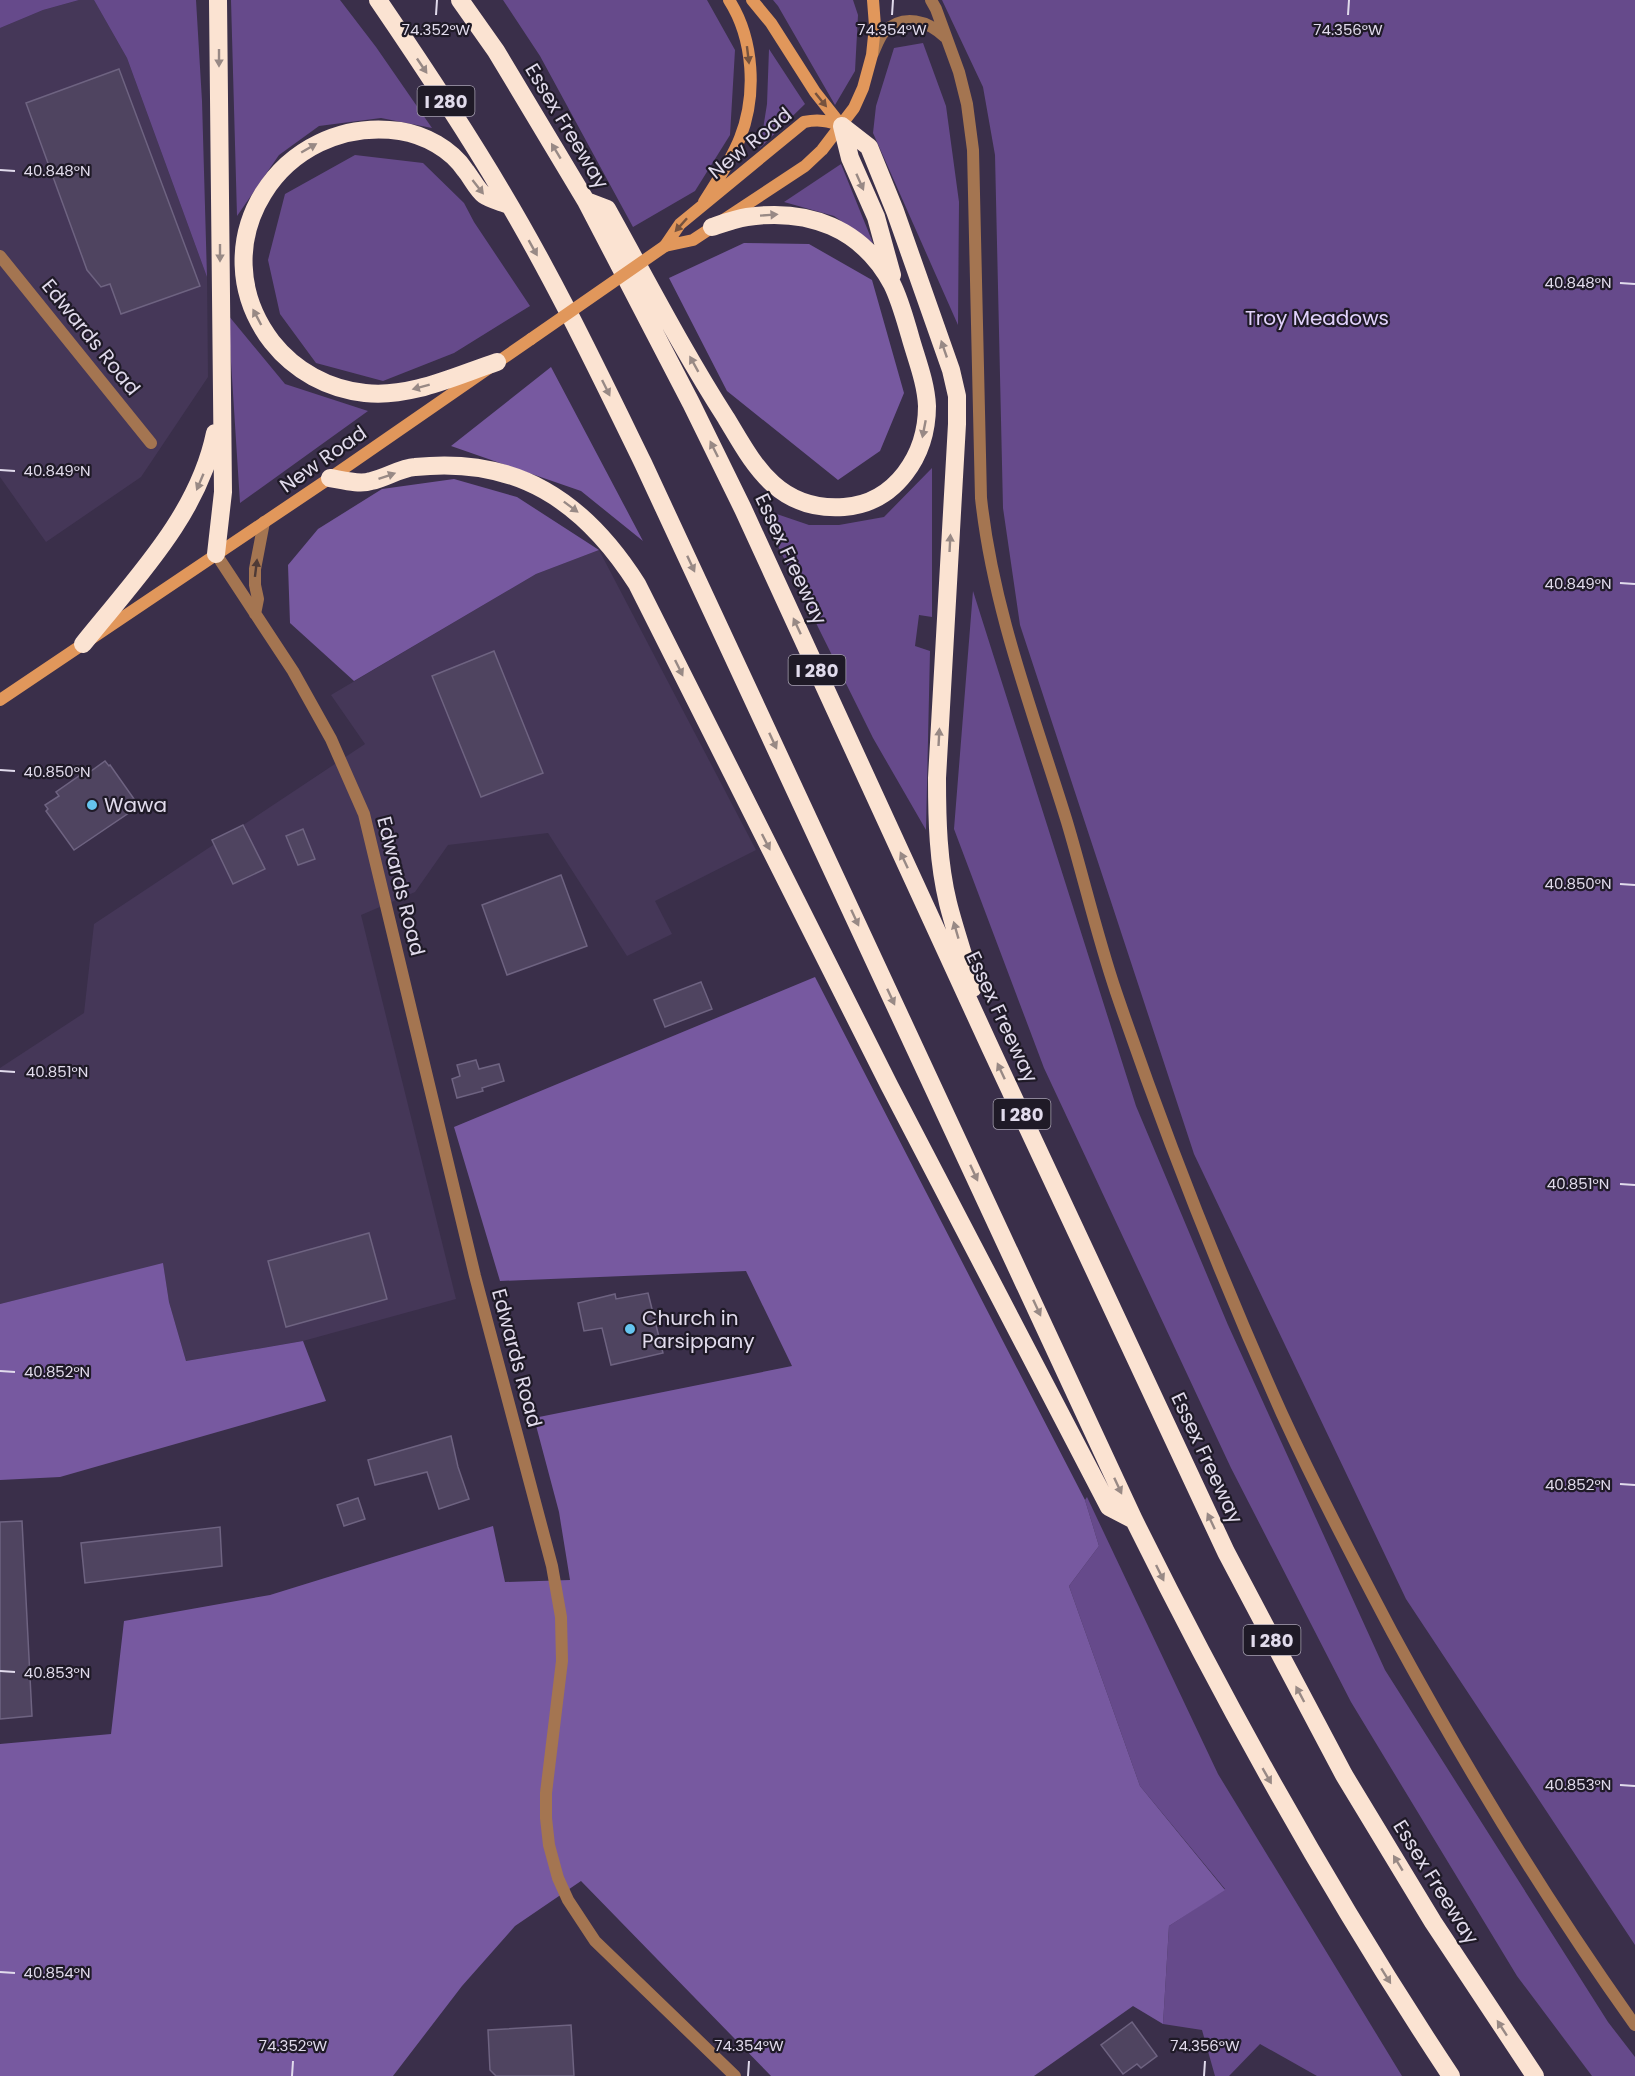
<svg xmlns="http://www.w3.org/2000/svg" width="1635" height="2076" viewBox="0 0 1635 2076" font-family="Poppins,sans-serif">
<rect width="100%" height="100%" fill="#3a2f4a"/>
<!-- built -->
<path fill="#453758" d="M79 0H94L127 58 207 277 208 377 141 477 46 542 0 477V28L43 10Z
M599 550 756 850 655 901 672 934 627 956 548 833 448 845 415 892 361 915 456 1299 303 1341 186 1361 169 1302 163 1264 0 1304V1068L84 1013 94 924 365 744 331 695 536 574Z"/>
<!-- green -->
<path fill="#664a8b" d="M0 0H79L43 10 0 28Z
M94 0H196L202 101 207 277 127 58Z
M231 0H340L376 47 432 128 381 118 319 126 279 155 237 216Z
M503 0H707L735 50 730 135 695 191 633 227 540 56Z
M773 0H853L858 15 855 71 835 105 778 6Z
M942 0H1635V1945L1406 1599 1194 1154 1020 625 1003 508 995 155 983 87Z
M923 43 946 106 959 202 958 325 873 133 876 106 894 48Z
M769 49 805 104 760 148 767 104Z
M355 155 423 163 464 203 474 222 530 306 454 353 383 381 316 363 280 314 268 260 285 194Z
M841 164 873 243 834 216 784 202Z
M228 315 285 384 368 411 240 503Z
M932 468V617L919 615 915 646 930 651 926 830 873 738 759 508 809 525H839L884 517Z
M973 591 1136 1106 1228 1325 1385 1670 1608 2022 1635 2057V2076H1592L1517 1976 1351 1702 1231 1468 1044 1068 954 829Z
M1087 1497 1218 1774 1402 2076H1317L1260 2044 1229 2076H1215L1202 2030 1163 2024 1169 1926 1225 1889 1140 1786 1069 1586 1099 1546 1085 1500Z"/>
<!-- forest -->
<path fill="#7759a0" d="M744 243 809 244 872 280 904 393 880 451 838 480 727 391 669 278Z
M551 367 643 541 581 491 451 446Z
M454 479 517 497 599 550 536 574 354 681 290 623 288 565 318 529 382 489Z
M815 977 1085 1500 1099 1546 1069 1586 1140 1786 1225 1890 1169 1926 1163 2024 1133 2006 1034 2076H771L581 1881 515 1926 462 1986 393 2076H0V1744L111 1734 124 1621 270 1595 493 1526 505 1582 570 1580 559 1512 534 1418 792 1366 746 1271 500 1281 454 1127Z
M163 1263 169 1302 186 1361 303 1341 326 1401 60 1477 0 1480V1304Z"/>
<!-- building -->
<path fill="#4f4460" stroke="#6e6381" stroke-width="1.5" d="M119 69 200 286 121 314 110 284 101 287 87 270 26 103Z
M494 651 543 773 481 797 432 676Z
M105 761 109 766 110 765 139 806 74 850 46 811 48 809 45 805 59 796 56 792 89 769 91 771Z
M243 825 265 869 233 884 212 840Z
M303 829 315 859 298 865 286 836Z
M561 875 587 946 507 975 482 905Z
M701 982 712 1009 665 1027 654 1000Z
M476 1060 479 1069 499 1064 504 1081 482 1088 483 1091 457 1098 452 1079 460 1076 457 1065Z
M369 1233 387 1299 286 1327 268 1261Z
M648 1293 663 1353 611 1365 602 1328 584 1331 578 1303 615 1294 616 1299Z
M451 1436 458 1467 469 1499 439 1509 427 1472 375 1485 368 1460Z
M358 1498 365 1519 344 1526 337 1505Z
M22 1521 32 1716 0 1719V1522Z
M220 1527 222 1566 85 1583 81 1543Z
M1132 2022 1157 2056 1141 2068 1137 2064 1123 2074 1101 2045Z
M571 2025 574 2076H496L490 2070 488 2030Z"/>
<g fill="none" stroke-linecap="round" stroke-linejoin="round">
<!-- minor -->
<path stroke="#a47551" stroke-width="12" d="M931 0 936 9 959 72 967 104 973 150 981 498C993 610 1034 715 1067 822 1084 879 1097 936 1116 992 1165 1135 1220 1276 1282 1414 1316 1488 1354 1560 1392 1632 1466 1768 1545 1899 1635 2025
M873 53C876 47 879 37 884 32 904 13 928 21 945 37
M0 256 151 443"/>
<!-- tertiary -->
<path stroke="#a47551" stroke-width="12" d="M216 554 293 671 331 739 364 814 475 1276 552 1566 561 1617 562 1661 546 1793V1818L549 1845 558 1878 568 1900 595 1941 735 2076
M255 614 258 599 255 585V569L264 522"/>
<!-- secondary -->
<path stroke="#e1975b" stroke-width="12" d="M752 0 771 23 815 92 841 125
M704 202C717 181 731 161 740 138 757 95 754 39 729 0
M665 246 693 240 805 166 822 150 854 108 863 88 872 55 875 26 873 0
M665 246 680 224 804 122C819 119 828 121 842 126
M0 700 330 478 531 339"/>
<!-- motorway -->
<path stroke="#fbe3d2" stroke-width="18" d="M378 0C421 63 463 126 502 192 554 279 598 371 643 463L1134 1520C1229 1712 1333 1898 1451 2076
M460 0 496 51 586 201 691 403 743 509 990 1047 1226 1552 1344 1775 1433 1922 1535 2076
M842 126 869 147 895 211 951 370 957 396V424L937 778C937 820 938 862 948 903 955 931 965 959 973 988
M842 126 850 158 876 217 892 275
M586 201 607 209C646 279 683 351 726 418 740 441 753 466 773 484 793 502 817 509 844 507 896 503 927 455 927 406 926 382 916 358 910 336 905 319 900 300 892 284 862 228 808 208 747 217 735 219 724 223 712 227
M497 362C455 376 410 398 365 393 328 389 295 371 272 342 197 244 281 114 400 131 425 135 451 149 465 170 471 177 477 190 484 195 491 200 502 202 509 205
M330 478C342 480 360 485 371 481 386 478 400 468 415 467 517 456 584 501 637 584L889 1085 1109 1507 1134 1520
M216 554 223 492 218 0
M83 644C134 580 198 516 215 433"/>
<!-- secondary-bridge -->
<path stroke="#e1975b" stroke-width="12" d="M531 339 665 246"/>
</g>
<!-- one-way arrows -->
<defs><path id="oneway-solid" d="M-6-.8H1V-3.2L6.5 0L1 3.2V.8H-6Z" transform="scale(1.5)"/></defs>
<g fill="#76523e">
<use href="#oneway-solid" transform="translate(748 55) rotate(83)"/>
<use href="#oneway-solid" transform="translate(821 100) rotate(51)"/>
<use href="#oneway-solid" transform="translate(681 225) rotate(132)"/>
</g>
<g fill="#988985">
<use href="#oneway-solid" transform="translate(219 58) rotate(90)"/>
<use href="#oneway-solid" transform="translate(422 66) rotate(56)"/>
<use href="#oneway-solid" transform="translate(309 148) rotate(-30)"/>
<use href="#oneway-solid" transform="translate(556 151) rotate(-121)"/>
<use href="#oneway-solid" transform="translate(860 182) rotate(66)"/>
<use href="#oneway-solid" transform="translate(478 187) rotate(52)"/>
<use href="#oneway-solid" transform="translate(769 215) rotate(-4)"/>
<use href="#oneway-solid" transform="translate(533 248) rotate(61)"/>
<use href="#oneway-solid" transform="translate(220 253) rotate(90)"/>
<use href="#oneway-solid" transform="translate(257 317) rotate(-118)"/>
<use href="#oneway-solid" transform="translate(944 349) rotate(-109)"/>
<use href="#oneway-solid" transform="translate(694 364) rotate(-119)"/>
<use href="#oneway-solid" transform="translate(421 387) rotate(165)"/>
<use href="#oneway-solid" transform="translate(606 388) rotate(64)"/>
<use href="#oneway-solid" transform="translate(924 429) rotate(101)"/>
<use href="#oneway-solid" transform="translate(714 449) rotate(-116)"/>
<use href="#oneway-solid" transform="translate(387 476) rotate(-19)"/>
<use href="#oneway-solid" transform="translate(200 482) rotate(113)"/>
<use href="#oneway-solid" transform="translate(571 507) rotate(37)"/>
<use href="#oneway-solid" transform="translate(950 543) rotate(-87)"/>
<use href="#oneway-solid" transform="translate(691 564) rotate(65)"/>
<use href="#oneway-solid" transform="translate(797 626) rotate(-115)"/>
<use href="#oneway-solid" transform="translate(679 668) rotate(64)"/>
<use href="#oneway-solid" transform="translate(939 737) rotate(-87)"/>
<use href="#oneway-solid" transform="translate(773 741) rotate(65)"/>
<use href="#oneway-solid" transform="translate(766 842) rotate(63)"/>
<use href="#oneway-solid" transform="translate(904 860) rotate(-115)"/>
<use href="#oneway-solid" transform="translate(855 918) rotate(65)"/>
<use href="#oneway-solid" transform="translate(956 930) rotate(-106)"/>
<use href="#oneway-solid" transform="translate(891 997) rotate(65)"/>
<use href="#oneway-solid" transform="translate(1001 1071) rotate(-115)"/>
<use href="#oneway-solid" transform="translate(974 1173) rotate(65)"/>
<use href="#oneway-solid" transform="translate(1037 1308) rotate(65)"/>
<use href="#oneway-solid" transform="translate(1118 1486) rotate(65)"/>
<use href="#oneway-solid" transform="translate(1211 1521) rotate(-115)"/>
<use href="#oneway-solid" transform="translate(1160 1573) rotate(64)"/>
<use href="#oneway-solid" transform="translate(1300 1694) rotate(-118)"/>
<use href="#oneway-solid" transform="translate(1267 1776) rotate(60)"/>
<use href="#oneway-solid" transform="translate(1398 1863) rotate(-121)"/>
<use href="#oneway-solid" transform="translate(1386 1976) rotate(58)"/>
<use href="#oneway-solid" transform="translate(1502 2028) rotate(-123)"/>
</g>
<use fill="#4e3a36" href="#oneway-solid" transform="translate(256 568) rotate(-83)"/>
<!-- ticks -->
<path fill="none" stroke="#e1dbec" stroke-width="2" d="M436 15 437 0M892 15 893 0M1348 15 1349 0M0 170 15 171M1620 283 1635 284M0 470 15 471M1620 583 1635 584M0 770 15 771M1620 884 1635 885M0 1071 15 1072M1620 1184 1635 1185M0 1371 15 1372M1620 1484 1635 1485M0 1671 15 1672M1620 1785 1635 1786M0 1972 15 1973M292 2076 293 2061M748 2076 749 2061M1204 2076 1205 2061"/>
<!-- markers -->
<g fill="#65c5ef" stroke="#1f1a27" stroke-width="2">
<circle cx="92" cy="805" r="6"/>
<circle cx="630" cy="1329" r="6"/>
</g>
<g text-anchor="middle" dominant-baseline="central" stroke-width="4.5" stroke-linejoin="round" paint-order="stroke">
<!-- shield labels -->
<g fill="#1f1a27" stroke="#a7a1b1" stroke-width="1.5">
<rect x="417.5" y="86" width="57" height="30" rx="4.5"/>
<rect x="788.5" y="655" width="57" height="30" rx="4.5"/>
<rect x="993.5" y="1099" width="57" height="30" rx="4.5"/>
<rect x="1243.5" y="1625" width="57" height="30" rx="4.5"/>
</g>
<g font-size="18" font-weight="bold" fill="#e1dbec">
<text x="446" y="101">I 280</text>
<text x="817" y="670">I 280</text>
<text x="1022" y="1114">I 280</text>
<text x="1272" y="1640">I 280</text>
</g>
<!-- street labels -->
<g font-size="20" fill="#e1dbec" stroke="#1f1a27">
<text transform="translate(567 126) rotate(59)">Essex Freeway</text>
<text transform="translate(750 143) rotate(-39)">New Road</text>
<text transform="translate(91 337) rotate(51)">Edwards Road</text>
<text transform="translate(323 459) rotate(-35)">New Road</text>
<text transform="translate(791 559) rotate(65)">Essex Freeway</text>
<text transform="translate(401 886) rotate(76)">Edwards Road</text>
<text transform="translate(1002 1017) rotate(65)">Essex Freeway</text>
<text transform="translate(517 1358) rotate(75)">Edwards Road</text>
<text transform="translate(1207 1458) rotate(65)">Essex Freeway</text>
<text transform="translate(1436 1882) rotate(58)">Essex Freeway</text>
</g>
<!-- park labels -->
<g font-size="20" fill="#e2d3fc" stroke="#1f1a27">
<text x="1317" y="318">Troy Meadows</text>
</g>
<!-- poi labels -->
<g font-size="20" fill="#e1dbec" stroke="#1f1a27" text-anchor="start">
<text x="104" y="805">Wawa</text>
<text x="642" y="1318">Church in<tspan x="642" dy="23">Parsippany</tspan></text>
</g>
</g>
<g font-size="15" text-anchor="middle" fill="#e1dbec" stroke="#1f1a27" stroke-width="4.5" stroke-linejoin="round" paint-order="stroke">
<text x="436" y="35">74.352°W</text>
<text x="892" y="35">74.354°W</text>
<text x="1348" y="35">74.356°W</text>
<text x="57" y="176">40.848°N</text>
<text x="1578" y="288">40.848°N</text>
<text x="57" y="476">40.849°N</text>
<text x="1578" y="589">40.849°N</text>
<text x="57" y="777">40.850°N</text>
<text x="1578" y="889">40.850°N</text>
<text x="57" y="1077">40.851°N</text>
<text x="1578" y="1189">40.851°N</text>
<text x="57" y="1377">40.852°N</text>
<text x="1578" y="1490">40.852°N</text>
<text x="57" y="1678">40.853°N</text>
<text x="1578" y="1790">40.853°N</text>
<text x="57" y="1978">40.854°N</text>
<text x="293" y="2051">74.352°W</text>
<text x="749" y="2051">74.354°W</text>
<text x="1205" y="2051">74.356°W</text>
</g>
</svg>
